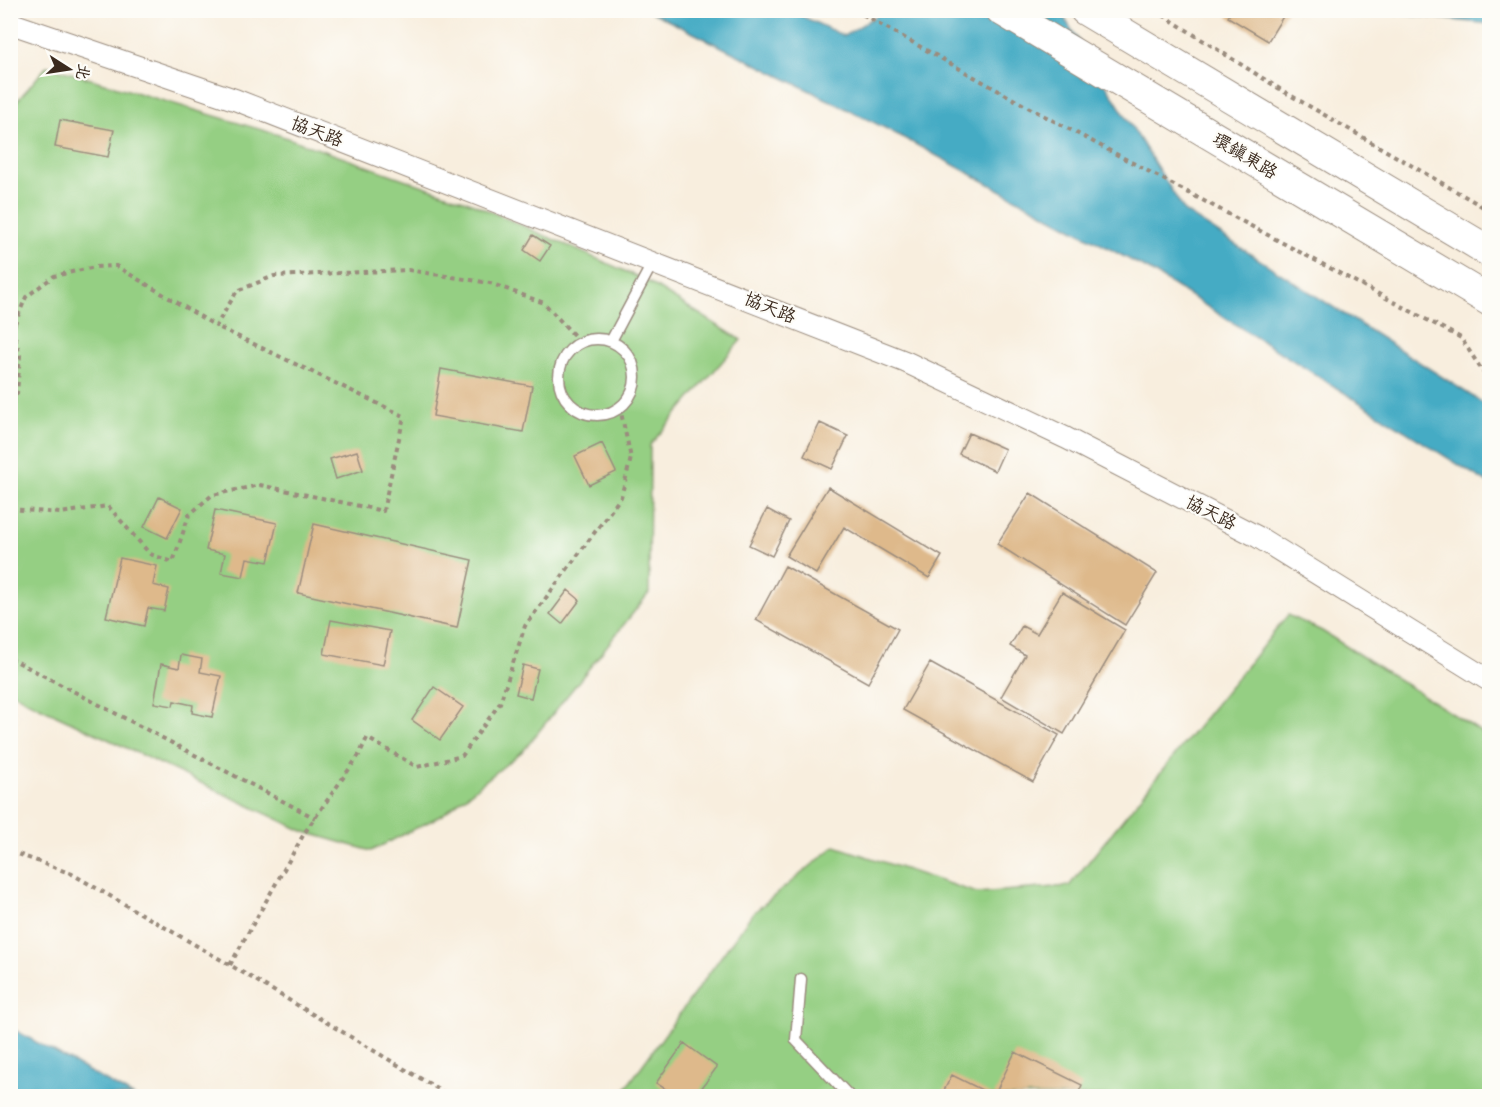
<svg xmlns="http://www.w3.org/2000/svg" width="1500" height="1107" viewBox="0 0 1500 1107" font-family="'Balsamiq Sans','LXGW WenKai TC',sans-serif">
<rect width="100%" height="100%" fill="#fdfcf7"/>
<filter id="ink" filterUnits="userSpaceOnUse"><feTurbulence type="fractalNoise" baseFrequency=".0167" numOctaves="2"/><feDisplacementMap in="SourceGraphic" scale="12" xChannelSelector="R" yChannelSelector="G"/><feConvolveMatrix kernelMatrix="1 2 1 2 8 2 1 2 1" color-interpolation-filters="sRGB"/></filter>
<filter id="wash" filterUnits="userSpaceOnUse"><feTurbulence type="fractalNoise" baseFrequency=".008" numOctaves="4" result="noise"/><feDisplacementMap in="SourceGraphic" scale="24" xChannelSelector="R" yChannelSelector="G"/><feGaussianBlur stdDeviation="1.35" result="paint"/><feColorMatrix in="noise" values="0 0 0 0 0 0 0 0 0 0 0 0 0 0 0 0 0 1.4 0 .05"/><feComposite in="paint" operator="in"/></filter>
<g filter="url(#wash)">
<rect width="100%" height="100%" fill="#f8eede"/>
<!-- green -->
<path fill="#95cf83" stroke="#687c50" stroke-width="1.5" d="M47 66 279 135 469 202 645 280 741 340 650 445 649 593 524 750 442 815 371 851 305 832 29 702 11 691V108Z
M1288 615 1322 631 1489 737V1096H620L752 914 835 846 977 893 1069 886Z"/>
<!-- water -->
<path fill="#45abc4" stroke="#406a71" stroke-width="1.5" d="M649 11H791L844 36 884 11H1060L1185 212 1489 407V484L1149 270 887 129Z
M1381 11H1489V24L1381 12Z
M10 1028H11L133 1096H11Z"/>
<g id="blocks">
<!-- building -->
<path fill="#deb98b" d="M1232 10H1287L1268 41 1228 17Z
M60 120 114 130 108 157 55 147Z
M533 235 550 246 540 261 524 250Z
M441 369 532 386 523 432 433 416Z
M820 423 848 436 832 469 804 456Z
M969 433 1005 449 995 471 959 454Z
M602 443 616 472 589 485 575 456Z
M357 451 363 470 336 479 330 459Z
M828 487 942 556 929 578 844 527 816 574 786 556Z
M1030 493 1157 573 1125 625 997 544Z
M159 497 182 508 167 538 144 527Z
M767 509 789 521 772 556 749 545Z
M215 510 277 523 268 562 247 558 243 577 221 573 225 554 206 550Z
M314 524 472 560 457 628 298 593Z
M120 558 157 566 153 585 169 589 164 611 148 608 144 626 106 617Z
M785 566 898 629 868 683 756 620Z
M568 590 580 600 562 624 550 614Z
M1062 592 1125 630 1064 734 1001 697 1025 655 1010 646 1022 626 1037 634Z
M331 620 390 631 383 665 324 654Z
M181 655 202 659 200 672 221 676 212 717 192 713 193 705 174 701 173 706 154 703 161 664 179 668Z
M930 663 1059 735 1033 782 903 710Z
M523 665 538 669 531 698 516 694Z
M434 687 463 707 440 740 412 720Z
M684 1043 717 1067 696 1096H676L656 1083Z
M1015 1052 1082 1085 1077 1096 1026 1095V1096H941L952 1075 994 1096Z"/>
</g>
</g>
<g filter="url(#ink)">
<use href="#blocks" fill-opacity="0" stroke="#9a8c7e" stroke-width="1.5"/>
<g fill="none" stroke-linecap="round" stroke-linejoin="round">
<defs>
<path id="lane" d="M559 377a38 38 0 1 1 76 0a38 38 0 1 1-76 0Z
M611 341 653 262
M801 979 796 1040 849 1096"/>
<path id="street" d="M10 23 236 100 906 362 1066 438 1258 537 1490 681"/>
<path id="secondary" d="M1001 10 1490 301
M1085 10 1490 252"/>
</defs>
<!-- lane casing -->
<use href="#lane" stroke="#9a8c7e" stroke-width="13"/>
<!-- street casing -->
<use href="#street" stroke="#9a8c7e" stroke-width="23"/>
<!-- secondary casing -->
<use href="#secondary" stroke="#9a8c7e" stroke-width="32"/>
<!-- path -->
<path stroke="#9a8c7e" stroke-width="4" stroke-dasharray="4.5 4.5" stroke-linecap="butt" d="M855 10 1024 105 1461 338 1483 372 1490 376
M1155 10 1283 91 1490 211
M10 412 17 393 20 355 13 328 26 297 54 276 95 267 116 266 216 326 237 291 274 276 408 270 490 283 544 303 580 342
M10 509 60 513 108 506 150 554 173 562 189 515 212 495 260 485 383 511 404 416 216 326
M10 658 315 818
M10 851 72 874 230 965 450 1096
M230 965 305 832 359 755 367 738 417 767 462 756 500 703 525 626 621 497 631 458 620 408"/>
<!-- lane -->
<use href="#lane" stroke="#fff" stroke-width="10"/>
<!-- street -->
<use href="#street" stroke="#fff" stroke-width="21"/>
<!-- secondary -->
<use href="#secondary" stroke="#fff" stroke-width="30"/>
</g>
</g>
<g text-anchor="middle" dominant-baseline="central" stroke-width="4.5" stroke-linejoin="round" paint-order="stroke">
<!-- street labels -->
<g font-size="18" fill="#3b2a1e" stroke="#fdfcf7">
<text transform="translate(317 132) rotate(21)">協天路</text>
<text transform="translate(1245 156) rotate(31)">環鎮東路</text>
<text transform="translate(770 308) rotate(22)">協天路</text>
<text transform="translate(1211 513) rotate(27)">協天路</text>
</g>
</g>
<!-- margin -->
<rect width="1500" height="1107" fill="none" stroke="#fdfcf7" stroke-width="36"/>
<!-- north arrow -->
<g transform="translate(69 69) rotate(102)" stroke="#fdfcf7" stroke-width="4.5" paint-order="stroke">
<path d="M0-4.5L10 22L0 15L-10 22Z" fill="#3b2a1e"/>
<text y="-9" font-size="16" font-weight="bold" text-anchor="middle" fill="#3b2a1e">北</text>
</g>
</svg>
